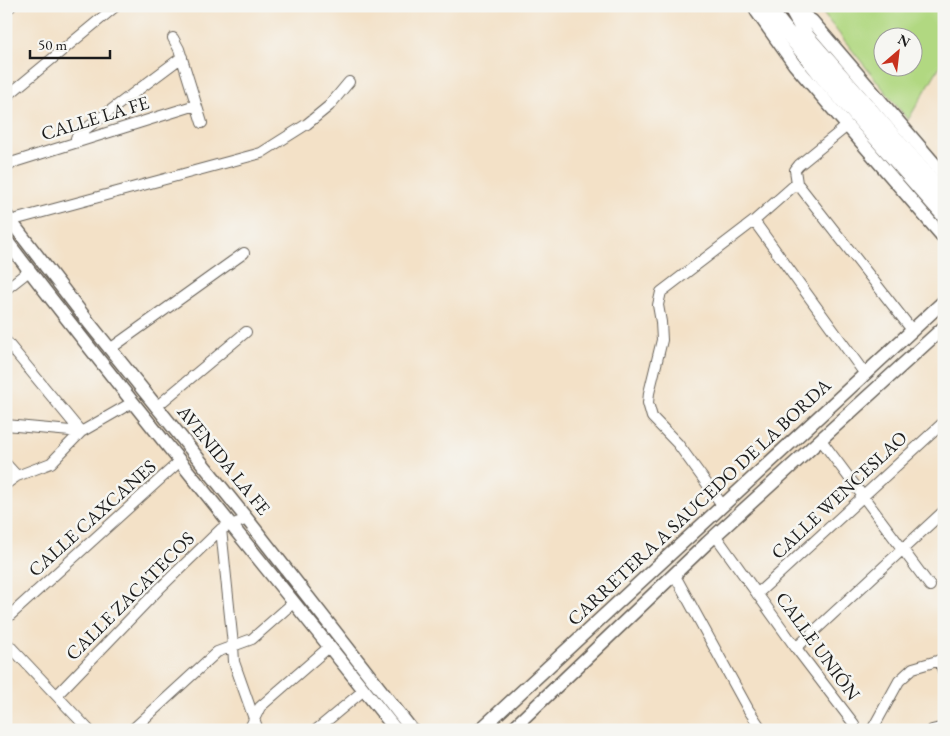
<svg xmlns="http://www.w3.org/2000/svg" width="950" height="736" viewBox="0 0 950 736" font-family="'EB Garamond',serif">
<rect width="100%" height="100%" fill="#f6f6f2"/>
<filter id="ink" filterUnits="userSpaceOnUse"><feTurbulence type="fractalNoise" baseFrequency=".02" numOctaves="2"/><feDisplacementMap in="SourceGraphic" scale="10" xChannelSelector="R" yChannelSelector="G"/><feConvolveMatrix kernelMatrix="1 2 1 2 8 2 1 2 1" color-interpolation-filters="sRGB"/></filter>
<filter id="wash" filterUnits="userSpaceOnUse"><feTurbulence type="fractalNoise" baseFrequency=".0096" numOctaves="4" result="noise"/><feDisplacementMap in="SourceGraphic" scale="20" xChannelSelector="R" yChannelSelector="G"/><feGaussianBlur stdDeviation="1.12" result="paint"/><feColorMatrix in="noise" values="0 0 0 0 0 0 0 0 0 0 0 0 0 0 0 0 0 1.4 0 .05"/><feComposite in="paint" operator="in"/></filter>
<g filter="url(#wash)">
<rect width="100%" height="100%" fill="#f3e1c7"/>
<!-- green -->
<path fill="#b1d881" stroke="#667a4e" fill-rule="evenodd" d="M817 6H944V59L908 120ZM882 38H912V68H882Z"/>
</g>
<g filter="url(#ink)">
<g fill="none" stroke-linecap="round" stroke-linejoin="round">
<defs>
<path id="minor" d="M6 10 11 6
M173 38 179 49 202 123
M6 97 116 6
M77 142 76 138 79 134 182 57
M6 168 14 162 30 157 196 105
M797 183 912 330
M754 221 865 374
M6 222 261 153 307 124 329 106 349 82
M6 289 29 271
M6 341 81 432 133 402
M110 349 244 253
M156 407 246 332
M6 425 81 432
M821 440 930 586
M6 464 17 476
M6 484 17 476 51 463 81 432
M723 506 678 444 652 417 648 403 649 393 662 340 661 322 658 305 661 292 754 221 797 183 795 170 799 165 847 126
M221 529 233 645 234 662 258 730
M715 535 796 648 854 724 855 730
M674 574 748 709 762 730
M757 594 944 422
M6 619 179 462
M6 642 89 730
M796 648 944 511
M939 660 944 673
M57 695 159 589 221 529 247 519
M132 730 217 652 252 639 294 602
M249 730 260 707 329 647
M316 730 364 690
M872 730 899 681 913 668 944 659
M932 730 944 727"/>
<path id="tertiary" d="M755 6 757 12 794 64 944 238
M790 6 812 21 944 175
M6 215 90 324 247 519 412 730
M6 240C132 406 266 566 396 730
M480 730 944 301
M511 730 707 543 944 327"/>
<path id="secondary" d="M766 6 827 82 944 215
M790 6 807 37 944 195"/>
</defs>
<!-- minor casing -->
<use href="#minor" stroke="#676158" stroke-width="12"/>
<!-- tertiary casing -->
<use href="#tertiary" stroke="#676158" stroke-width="15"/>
<!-- secondary casing -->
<use href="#secondary" stroke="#676158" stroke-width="18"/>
<!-- minor -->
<use href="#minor" stroke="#fff" stroke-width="10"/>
<!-- tertiary -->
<use href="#tertiary" stroke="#fff" stroke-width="12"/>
<!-- secondary -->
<use href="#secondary" stroke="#fff" stroke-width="15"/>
</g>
</g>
<g text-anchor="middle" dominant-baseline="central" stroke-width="5" stroke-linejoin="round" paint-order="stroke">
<!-- street labels -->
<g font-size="19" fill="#1c1c1c" stroke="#f6f6f2">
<text transform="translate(95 118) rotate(-17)">CALLE LA FE</text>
<text transform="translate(224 460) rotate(51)">AVENIDA LA FE</text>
<text transform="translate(839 495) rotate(-43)">CALLE WENCESLAO</text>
<text transform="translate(699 502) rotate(-43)">CARRETERA A SAUCEDO DE LA BORDA</text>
<text transform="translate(92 518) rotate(-42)">CALLE CAXCANES</text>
<text transform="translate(130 596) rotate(-45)">CALLE ZACATECOS</text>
<text transform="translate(818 646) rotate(54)">CALLE UNIÓN</text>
</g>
</g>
<!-- margin -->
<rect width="950" height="736" fill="none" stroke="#f6f6f2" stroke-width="25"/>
<!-- north arrow -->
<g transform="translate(898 52) rotate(28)"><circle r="24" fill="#f6f6f2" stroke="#9f9f9c"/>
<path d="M0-4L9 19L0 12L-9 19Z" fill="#c8321e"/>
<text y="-8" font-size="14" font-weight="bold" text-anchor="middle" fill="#1c1c1c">N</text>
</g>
<!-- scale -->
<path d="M30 50v8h80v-8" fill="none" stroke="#1c1c1c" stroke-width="2.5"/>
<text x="38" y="50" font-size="15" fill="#1c1c1c" stroke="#f6f6f2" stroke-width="4" paint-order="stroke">50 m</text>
</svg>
